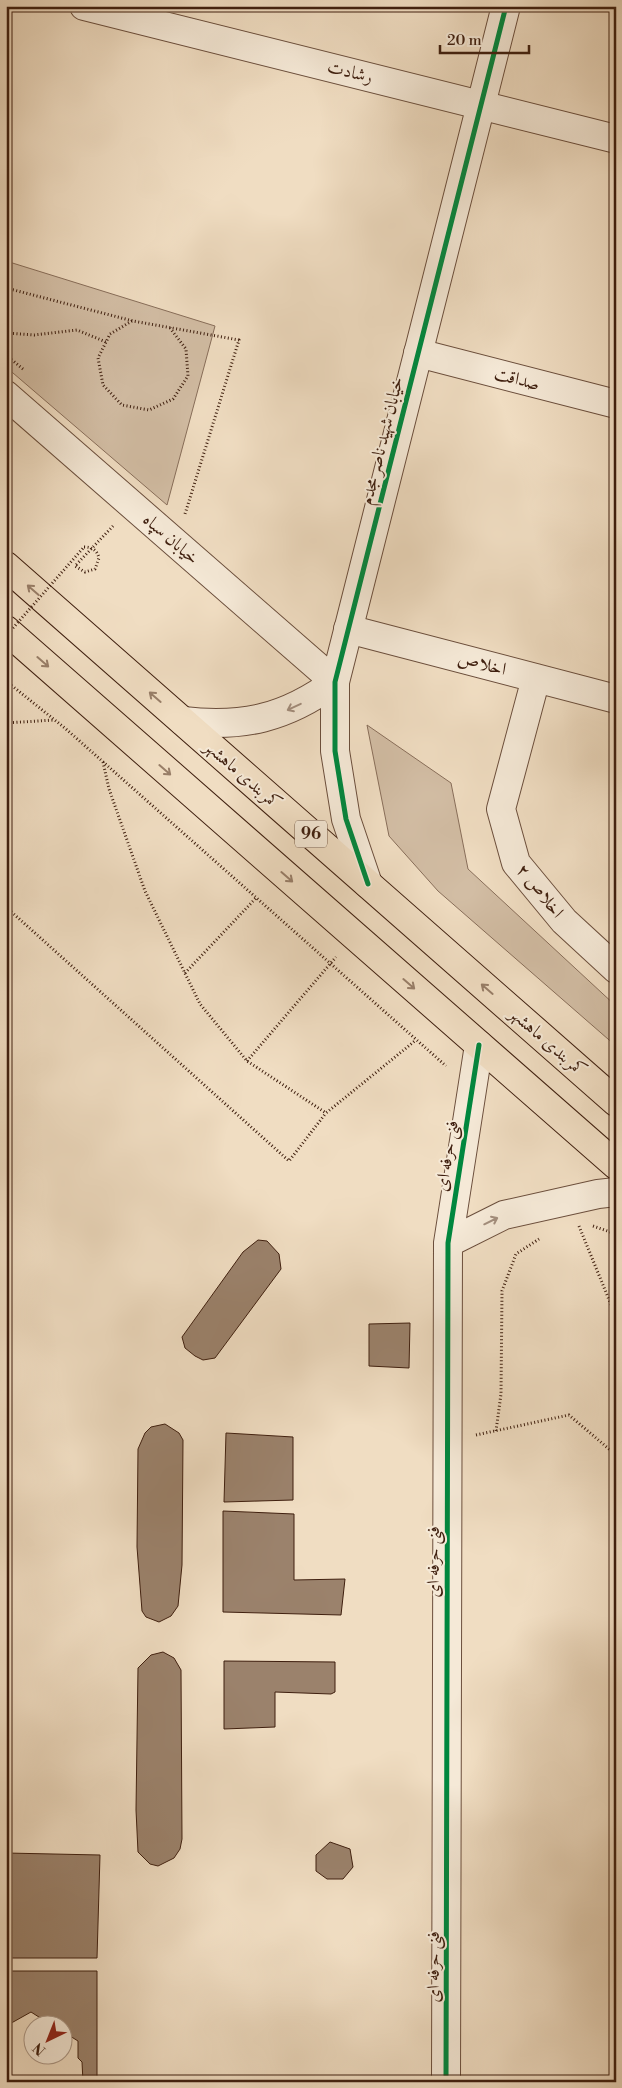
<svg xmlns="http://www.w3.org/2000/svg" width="622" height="2088" viewBox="0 0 622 2088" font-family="'Libre Bodoni',Amiri,serif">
<rect width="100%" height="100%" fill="#f0ddc2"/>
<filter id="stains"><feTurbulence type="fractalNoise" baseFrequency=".004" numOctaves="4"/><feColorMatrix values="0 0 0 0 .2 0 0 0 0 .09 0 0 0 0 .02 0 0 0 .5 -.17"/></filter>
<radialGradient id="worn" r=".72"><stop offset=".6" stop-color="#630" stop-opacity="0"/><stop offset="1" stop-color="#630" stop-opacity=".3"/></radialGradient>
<!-- green -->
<path fill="#d2bda4" stroke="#886e5a" d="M6 261 215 326 167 505 6 367Z
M367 725 451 783 468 869 616 1006V1046L438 891 389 836Z"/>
<!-- building -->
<path fill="#9b826c" stroke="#3f1f0f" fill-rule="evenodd" d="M258 1240 267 1241 279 1254 281 1269 215 1358 203 1360 195 1356 185 1348 182 1337 243 1252Z
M410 1323 409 1368 369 1366V1324Z
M165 1424 179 1433 183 1440 182 1565 178 1606 171 1616 159 1622 146 1617 142 1611 137 1547 138 1449 145 1433 151 1427Z
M226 1433 293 1437V1500L224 1502Z
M223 1511 294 1514V1580L345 1579 341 1615 223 1612Z
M163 1652 174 1658 181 1670 182 1839 180 1849 174 1858 158 1866 150 1864 138 1852 136 1810 138 1668 151 1655Z
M224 1661 335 1662V1692L331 1694 275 1692V1727L224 1729Z
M330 1842 350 1849 353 1867 343 1879H327L316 1871V1855Z
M6 1853 100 1855 97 1958H6Z
M6 1971H97V2082H6ZM32 2026H62V2056H32Z
M31 2012 53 2026H32V2056H62V2031L78 2041V2058L82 2062 83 2082H6V2026Z"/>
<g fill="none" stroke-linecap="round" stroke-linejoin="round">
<defs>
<path id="minor" d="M84 6 616 139
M418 353 616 404
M348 629 616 699
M536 678 501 809 516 863 564 921 616 969"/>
<path id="tertiary" d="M6 395 335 682
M183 721C243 728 286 718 335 682
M368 884 346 819 335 751V682L506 6
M448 1243 504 1215 598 1194 616 1192
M446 2082 448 1243 479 1045"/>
<path id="primary" d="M6 566 616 1102
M6 630 616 1165"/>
</defs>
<!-- minor casing -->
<use href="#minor" stroke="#6b4e3c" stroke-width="30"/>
<!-- tertiary casing -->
<use href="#tertiary" stroke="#6b4e3c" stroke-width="30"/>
<!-- primary casing -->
<use href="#primary" stroke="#3f1f0f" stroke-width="30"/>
<!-- path -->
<path stroke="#3f1f0f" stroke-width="3" stroke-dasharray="1 2.5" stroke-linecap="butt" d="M6 288 133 321 239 340 185 514
M132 321 110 334 98 358 103 385 122 405 149 410 173 399 188 376 186 349 170 328
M6 333 34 335 77 330 106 342
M6 355 23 369
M84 547C92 547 97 550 99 558L95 569 85 572 75 566 113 526
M6 681 66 729 446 1066
M6 723 54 720
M103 762 109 789 145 891 200 1004 247 1061 326 1113 416 1040
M6 907 289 1161 326 1113
M185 973 256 898
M247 1061 336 957
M579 1226 616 1317
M593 1226 616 1234
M496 1431 501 1394 502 1291 516 1254 539 1239
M476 1435 569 1415 616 1455"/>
<!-- minor -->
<use href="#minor" stroke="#f5e9d7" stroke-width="28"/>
<!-- tertiary -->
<use href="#tertiary" stroke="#f5e9d7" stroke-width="28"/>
<!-- primary -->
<use href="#primary" stroke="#f0ddc2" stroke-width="28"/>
<!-- path-bridge -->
<path stroke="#3f1f0f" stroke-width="3" stroke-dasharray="1 2.5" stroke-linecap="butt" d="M6 636 84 547"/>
<defs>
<path id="cycleway" d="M368 884 346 819 335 751V682L506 6
M446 2082 448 1243 479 1045"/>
</defs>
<!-- cycleway casing -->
<use href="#cycleway" stroke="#f5e9d7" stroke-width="8"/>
<!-- cycleway -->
<use href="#cycleway" stroke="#00873e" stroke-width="5"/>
</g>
<!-- one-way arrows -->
<defs><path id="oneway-shaft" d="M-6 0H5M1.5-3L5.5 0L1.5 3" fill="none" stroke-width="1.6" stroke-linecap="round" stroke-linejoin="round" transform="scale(1.25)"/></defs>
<g stroke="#987e68">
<use href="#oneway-shaft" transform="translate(33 590) rotate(-139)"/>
<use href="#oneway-shaft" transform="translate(43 662) rotate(41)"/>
<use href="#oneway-shaft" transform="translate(155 697) rotate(-139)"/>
<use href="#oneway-shaft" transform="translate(165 770) rotate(41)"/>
<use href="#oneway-shaft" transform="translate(287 877) rotate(41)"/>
<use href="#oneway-shaft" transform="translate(409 984) rotate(41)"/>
<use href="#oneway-shaft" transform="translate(487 989) rotate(-139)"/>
</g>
<g stroke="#a38e7d">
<use href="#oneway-shaft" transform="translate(294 707) rotate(155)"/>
<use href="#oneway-shaft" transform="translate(491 1221) rotate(-26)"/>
</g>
<g text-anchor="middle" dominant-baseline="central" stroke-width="4" stroke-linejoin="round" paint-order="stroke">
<!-- shield labels -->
<rect fill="#f5e9d7" stroke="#765c4b" stroke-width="1" x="295" y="820.5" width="32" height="27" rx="4"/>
<g font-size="16" font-weight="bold" fill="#3f1f0f">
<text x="311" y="834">96</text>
</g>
<!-- street labels -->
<g font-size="18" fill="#3f1f0f" stroke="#f5e9d7">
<text transform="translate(350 72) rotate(14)">رشادت</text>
<text transform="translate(517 379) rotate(15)">صداقت</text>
<text transform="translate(382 441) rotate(-76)">خیابان شهید ناصر مجدم</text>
<text transform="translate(171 539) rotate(41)">خیابان سپاه</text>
<text transform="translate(482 664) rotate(14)">اخلاص</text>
<text transform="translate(243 775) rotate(41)">کمربندی ماهشهر</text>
<text transform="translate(540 891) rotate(51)">اخلاص ۲</text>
<text transform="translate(548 1042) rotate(41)">کمربندی ماهشهر</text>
<text transform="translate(447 1156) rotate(-81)">فنی حرفه ای</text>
<text transform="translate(433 1562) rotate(-90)">فنی حرفه ای</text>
<text transform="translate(433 1967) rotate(-90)">فنی حرفه ای</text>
</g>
</g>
<!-- margin -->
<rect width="622" height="2088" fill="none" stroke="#f0ddc2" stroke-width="25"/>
<rect x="8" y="8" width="607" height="2073" fill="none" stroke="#3f1f0f" stroke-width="2.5"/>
<rect x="12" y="12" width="597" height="2063" fill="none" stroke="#3f1f0f"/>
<!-- north arrow -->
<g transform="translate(48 2040) rotate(223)"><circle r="24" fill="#f5e9d7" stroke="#ac9887"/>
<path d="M0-4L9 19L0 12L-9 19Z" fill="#8f2418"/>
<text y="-8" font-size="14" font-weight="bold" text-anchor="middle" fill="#3f1f0f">N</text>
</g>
<!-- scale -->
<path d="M440 45v8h89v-8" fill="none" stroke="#3f1f0f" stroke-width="2.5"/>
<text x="447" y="45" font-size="15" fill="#3f1f0f" stroke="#f5e9d7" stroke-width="4" paint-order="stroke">20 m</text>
<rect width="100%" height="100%" filter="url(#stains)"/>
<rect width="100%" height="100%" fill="url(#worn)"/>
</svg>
